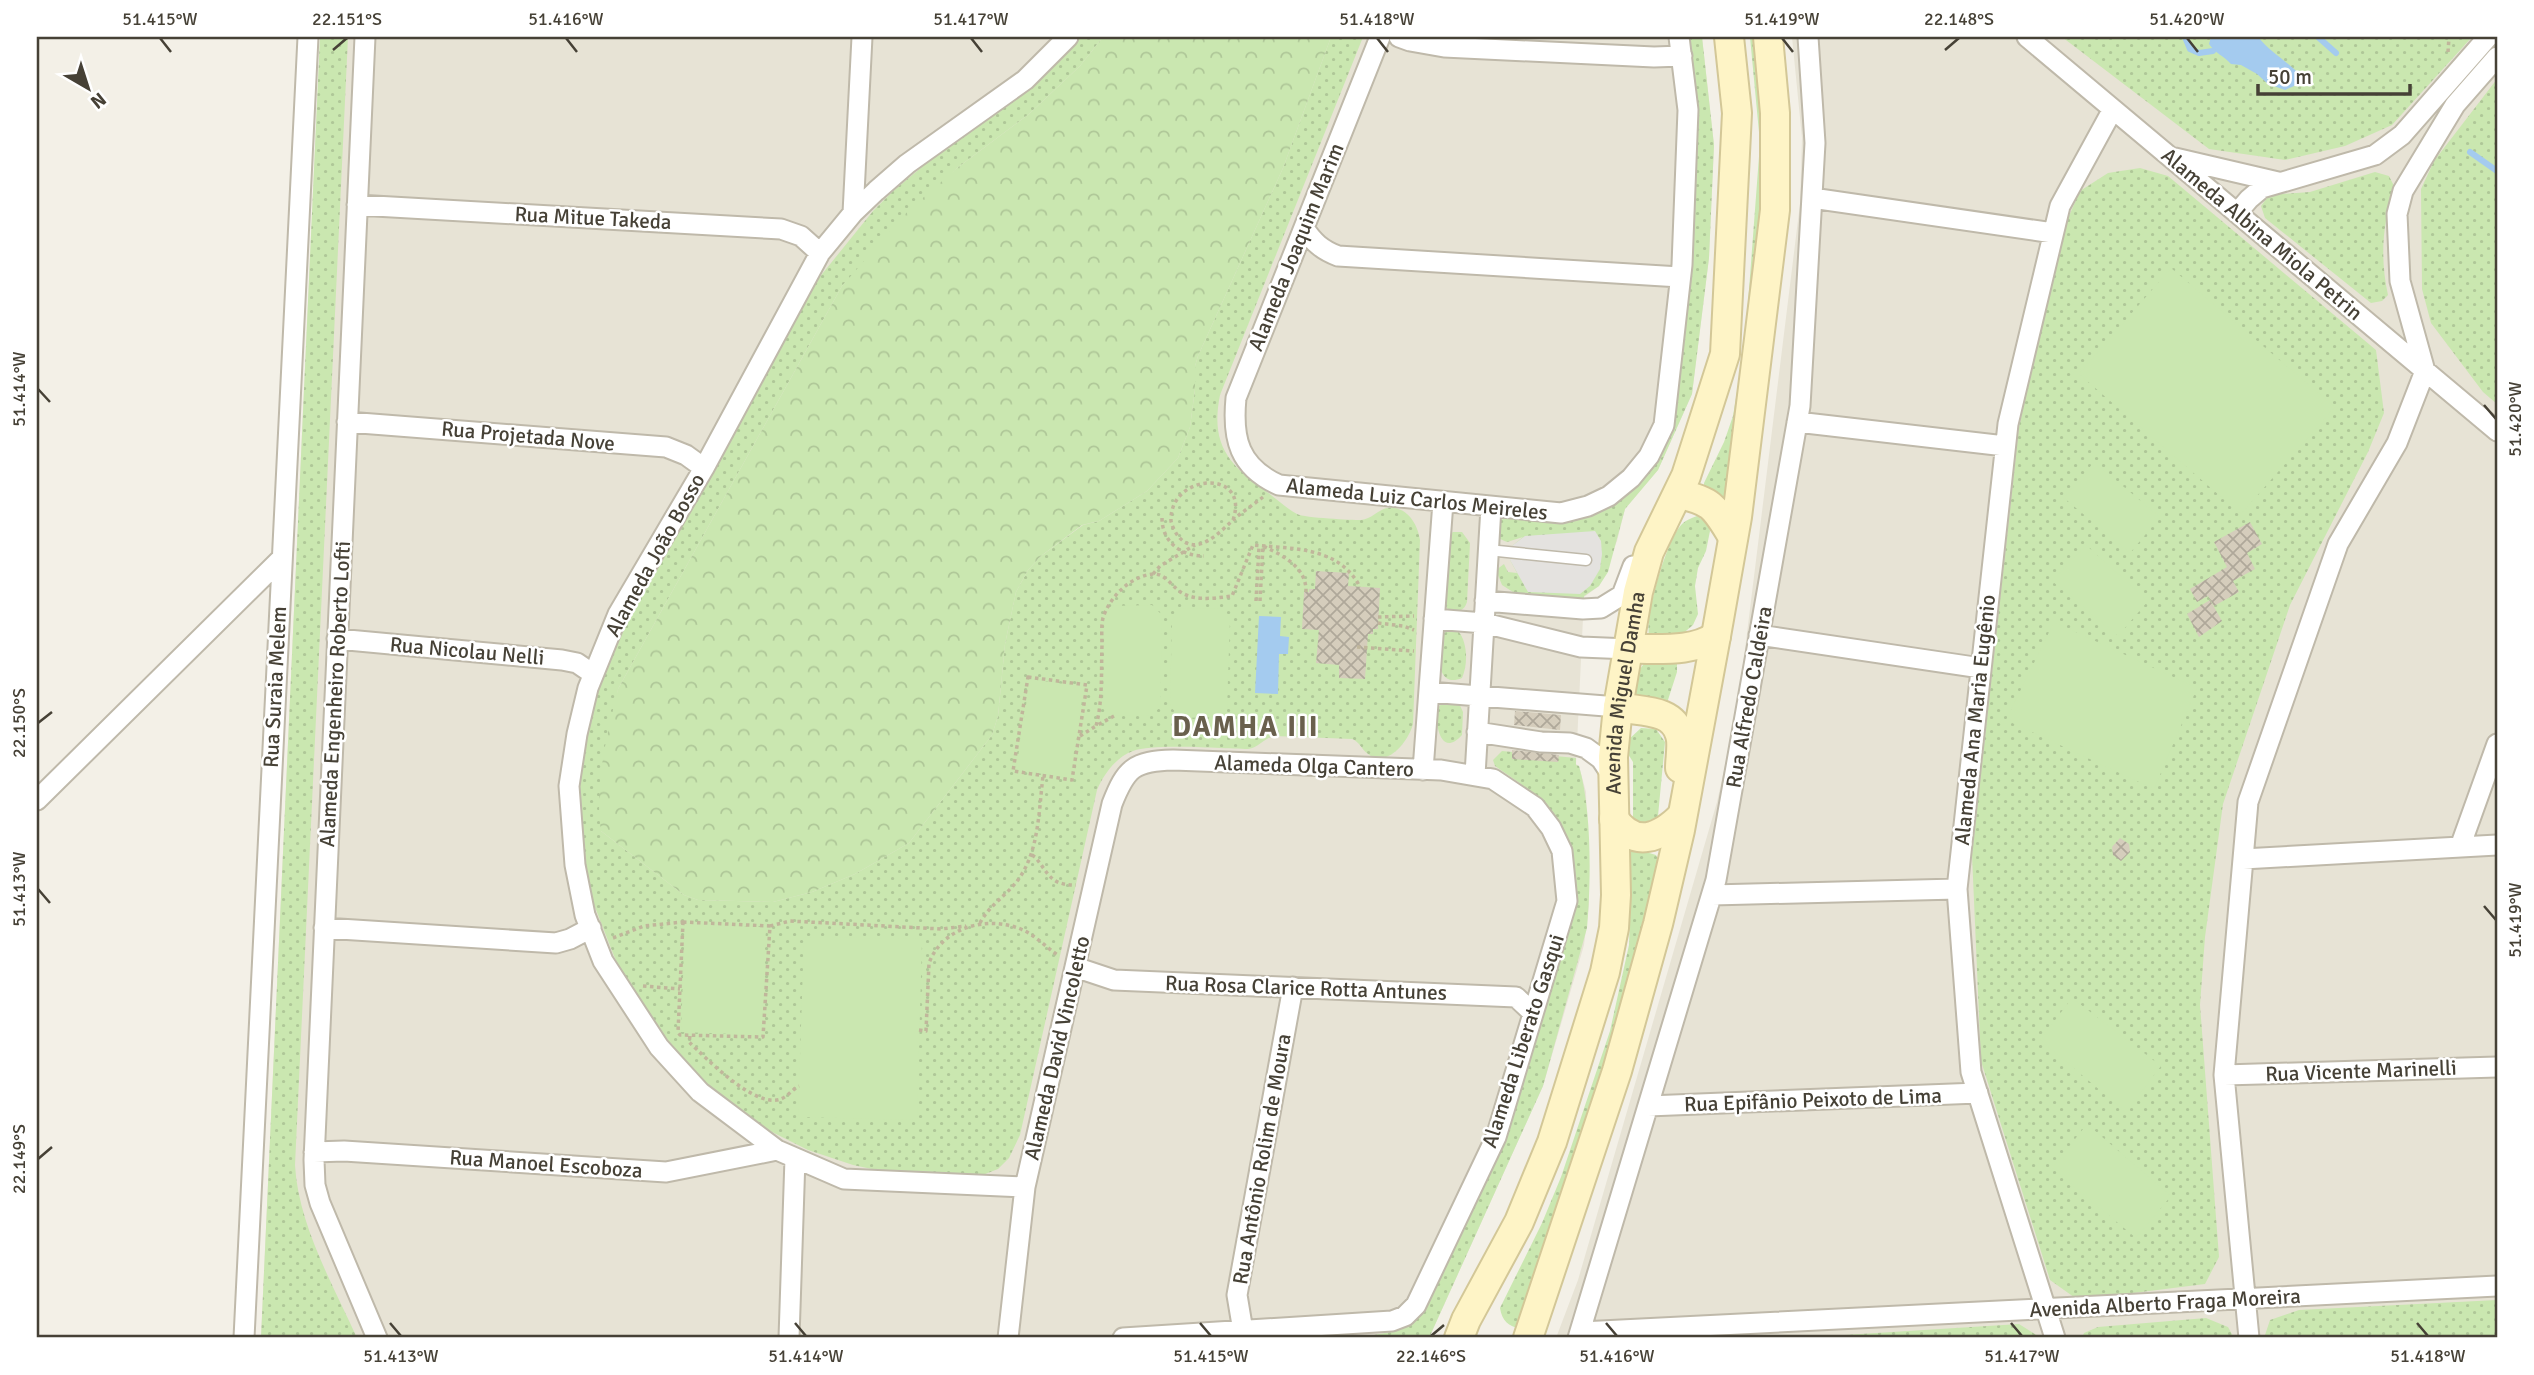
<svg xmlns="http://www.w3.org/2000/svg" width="2534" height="1375" viewBox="0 0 2534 1375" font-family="Signika,sans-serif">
<defs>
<pattern id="grass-dots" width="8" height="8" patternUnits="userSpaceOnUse" patternTransform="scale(1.75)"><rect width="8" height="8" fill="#cae7b0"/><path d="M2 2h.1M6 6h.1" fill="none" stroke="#afc798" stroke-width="1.8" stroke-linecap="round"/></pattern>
<pattern id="forest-crowns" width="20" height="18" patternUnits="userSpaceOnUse" patternTransform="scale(1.75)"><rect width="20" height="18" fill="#cae7b0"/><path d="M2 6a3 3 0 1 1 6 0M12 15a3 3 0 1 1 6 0" fill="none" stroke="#afc798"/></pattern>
<pattern id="building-cross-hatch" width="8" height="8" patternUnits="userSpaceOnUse" patternTransform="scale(1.75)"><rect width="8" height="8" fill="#d5cdbc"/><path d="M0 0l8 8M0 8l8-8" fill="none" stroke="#afa89a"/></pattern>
</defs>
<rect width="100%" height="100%" fill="#f3f0e7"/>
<!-- residential -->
<path fill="#e7e3d5" d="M320 37H1702L1714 145 1709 258 1692 394 1658 470 1625 509 1617 541 1599 586 1584 597 1576 764 1579 766 1586 792 1589 905 1584 945 1543 1086 1429 1338H261Z
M1792 37H2497V1338H1556L1578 1280 1717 802 1738 706 1800 204 1802 138Z"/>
<!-- grass -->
<path fill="url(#grass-dots)" d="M320 37H348L295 1165C298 1224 333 1285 357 1338H261Z
M1077 37H1103L1080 66 1029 114 957 168 842 286 618 689 601 831 684 895 698 900 773 902 812 892 855 874 909 843 992 735 998 716 1005 644 1016 592 1028 570 1041 556 1083 525 1099 521 1147 491 1178 458 1190 427 1195 389V366L1198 356 1283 168 1331 37H1363L1220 395C1210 445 1229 465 1267 492 1277 499 1287 509 1297 514 1305 518 1352 520 1361 520 1374 519 1380 505 1395 508 1410 511 1418 526 1420 540L1413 724C1409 740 1388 769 1368 754 1361 749 1360 742 1352 739L1275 736C1265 737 1259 748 1248 749 1222 749 1155 743 1133 751 1116 757 1104 774 1097 790L1020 1135 1009 1158 998 1169 980 1176 881 1171 853 1165 808 1150 758 1125 705 1083 676 1051 639 1001 623 976 614 956 591 897 584 869 578 790 588 710 619 629 814 284 873 211 892 192Z
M1686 37H1702L1714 145 1709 258 1692 394 1658 470 1625 509 1608 572 1599 586 1584 596V600L1516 594 1502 585 1496 570 1504 564 1508 572 1517 573 1510 560 1513 545 1523 537 1507 542 1500 539 1497 529 1500 520 1510 517 1562 521 1582 518 1607 506 1644 476 1689 273 1694 206 1695 144Z
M1750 37H1762L1771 137 1729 508 1704 488V483L1724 442 1733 416 1745 343 1760 143Z
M2062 37H2472L2392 125 2345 146 2285 160 2209 149Z
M2497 79V404L2483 392 2431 323 2422 289 2421 189 2434 161Z
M2140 168 2168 176 2376 350 2384 413 2368 452 2290 605 2223 804 2205 937 2200 1005 2219 1257 2205 1284 2078 1300 2050 1280 1981 1061 1972 855 2019 427 2061 234 2080 191 2108 173Z
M2375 172 2389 176 2395 188C2382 223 2380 259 2388 295L2382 301 2371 303 2265 218 2261 206 2269 195 2310 192Z
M1697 516 1708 524 1710 531 1706 551 1698 568 1695 586 1698 614 1693 625 1680 636H1649C1645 614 1667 539 1682 524 1686 520 1692 518 1697 516Z
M1453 532H1462L1470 543 1467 602C1464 611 1460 611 1450 611L1442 603 1448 535Z
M1450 630 1458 631C1468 642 1468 665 1462 678 1443 686 1439 669 1439 655 1439 649 1438 641 1441 637 1443 633 1446 632 1450 630Z
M1649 659 1677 662V672L1667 703 1637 699C1633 685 1637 668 1649 659Z
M1445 700 1458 701 1463 712 1462 735C1441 758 1436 726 1436 710Z
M1641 728 1656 729 1665 742 1658 816 1646 825 1639 823 1633 817V762L1628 754 1627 741Z
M1502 751 1576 758V765L1579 766C1592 811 1591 882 1587 928L1543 1086 1429 1338H1307C1333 1337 1388 1340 1408 1323 1415 1317 1420 1308 1425 1301L1572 905 1551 813 1521 784 1495 766 1493 760Z
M1636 849 1656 855 1661 865 1654 916 1521 1329C1508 1326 1502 1321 1500 1308L1542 1223 1561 1177 1610 1031 1629 945 1630 916 1629 858 1631 851Z
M2497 1300V1338H2264L2270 1320 2299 1310Z
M2206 1318 2228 1327 2234 1338H2082L2084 1333 2098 1327Z
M2019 1324 2041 1338H1797Z"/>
<!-- forest -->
<path fill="url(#forest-crowns)" d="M1103 37H1331L1283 168 1198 356 1195 366V389L1190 427 1178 458 1147 491 1099 521 1082 525 1041 556 1028 570 1016 592 1005 644 998 716 992 735 909 843 855 874 812 892 773 902 698 900 684 895 601 831C594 784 607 735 618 689L842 286 908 211 957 168 1029 114 1080 66Z"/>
<!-- garden -->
<path fill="#cae7b0" d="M2171 268 2335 407 2241 514 2079 374Z
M2094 462 2160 517 2130 553 2064 498Z
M2086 545 2148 601 2118 636 2052 581Z
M1152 605 1162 615 1160 707 1152 715 1114 716 1103 704 1105 619 1112 606Z
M1219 608 1230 617 1227 709 1219 717 1181 718 1170 706 1172 621 1179 609Z
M2054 622 2197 688 2154 789 2006 720Z
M1030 679 1084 687 1070 778 1016 770Z
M685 924 766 927 761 1035 681 1032Z
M804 937 922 939 917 1120 798 1117Z
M2072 998 2161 1066 2126 1112 2040 1040Z
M2087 1124 2171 1196 2136 1238 2052 1168Z"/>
<!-- parking -->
<path fill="#e4e2df" d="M1595 531 1601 541 1602 554 1600 569 1590 586 1580 594 1528 592 1510 560 1513 545 1525 536Z"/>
<!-- water -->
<path fill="#a4cbef" d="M2211 37H2258C2270 52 2287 61 2300 75L2294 86 2285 90 2268 84 2257 74 2241 65 2231 64C2224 56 2215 53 2209 44Z
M1259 616 1281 617 1280 636 1289 637 1288 654H1279L1278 694 1255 693Z"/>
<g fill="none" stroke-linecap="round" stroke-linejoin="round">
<!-- stream -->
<path stroke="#a4cbef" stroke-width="6" d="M2185 37 2190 49 2199 53 2213 51
M2318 37 2336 53
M2470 152 2497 171"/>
</g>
<!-- building -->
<path fill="url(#building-cross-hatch)" d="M2250 522 2262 544 2247 553 2255 569 2233 581 2239 592 2214 606 2208 596 2197 602 2190 589 2227 567 2214 542Z
M1316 571 1349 573 1348 586 1380 588 1378 629H1373V634H1368L1365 679 1339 678V665L1316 663 1319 630 1302 629 1304 592H1309V589H1315Z
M2210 600 2222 621 2199 637 2187 614Z
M1515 711 1561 715 1560 730 1514 725Z
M1512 750 1559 755 1558 762 1512 759Z
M2120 838 2129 844 2130 852 2121 861 2113 855 2112 847Z"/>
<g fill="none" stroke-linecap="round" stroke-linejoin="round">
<defs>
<path id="lane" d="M1488 550 1586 560"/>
<path id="street" d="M365 37 314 1160 315 1185 320 1203 377 1338
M1380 37 1236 398C1232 439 1239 467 1279 485L1561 513 1588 506 1609 496 1631 478 1649 456 1664 425 1682 265 1688 110 1679 37
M1399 37 1410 41 1444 47 1654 57 1682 56
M2027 37 2497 431
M2175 158 2278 182
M1812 198 2053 233
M357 205 781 229 801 236 820 253
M853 213 862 37
M2237 213 2249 199 2262 188 2375 155 2402 135 2488 37
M1304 228C1313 242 1322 250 1338 256L1680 277
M347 422 666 447 686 455 704 468
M1797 422 2005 446
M1485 601 1583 609 1601 608 1622 595 1633 566
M1434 619 1484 623 1581 647 1629 649
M1759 635 1981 668
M337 639 562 660 577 663 593 674
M1429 692 1618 707
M1477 732 1541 742 1570 743 1586 748 1601 759 1613 777
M1423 770 1443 502
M1475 775 1491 507
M37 800 281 559
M2460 847 2497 744
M2243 859 2497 845
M1712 895 1957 889
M324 928 556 943 570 939 591 928
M1075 967 1114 980 1516 997 1533 1013
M2224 1075 2497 1067
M1648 1106 1978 1093
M314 1152 344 1151 666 1172 777 1150
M1025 1187 844 1179 777 1150 700 1092 659 1047 603 961 585 915 575 865 569 786 577 734 588 688 618 614 704 468 820 253 853 213 876 191 907 164 1025 80 1068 37
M1243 1331 1237 1295 1293 987
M1581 1332 2497 1286
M244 1338 308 37
M789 1338 795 1158
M1008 1338 1025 1187 1112 804C1126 768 1134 761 1173 760L1441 770 1493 779 1535 807 1551 828 1562 851 1567 901 1496 1137 1416 1305 1405 1316 1392 1321 1123 1338
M1578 1338 1716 880 1800 406 1815 143 1808 37
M2055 1338 1971 1072 1957 889 2008 424 2060 206 2113 109
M2249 1338 2224 1075 2248 802 2338 544 2397 443 2425 371 2400 281 2397 214 2403 191 2455 105 2497 57"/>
<g id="secondary">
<path d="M1679 494C1713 501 1715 508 1733 537"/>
<path d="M1629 649C1656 648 1693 653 1716 636"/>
<path d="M1618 707C1640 712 1673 708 1680 735 1683 744 1680 758 1680 768"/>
<path d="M1614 819C1635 849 1660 838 1682 816"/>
<path id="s1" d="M1459 1338 1466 1320 1519 1222 1552 1142 1605 972 1614 928 1616 895 1613 757 1618 707 1638 592 1649 552 1686 476 1725 354 1737 113 1729 37"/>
<path d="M1528 1338 1617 1071 1658 924 1680 830 1716 636 1737 517 1775 210V113L1768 37"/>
</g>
</defs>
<!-- lane casing -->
<use href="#lane" stroke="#bfb9aa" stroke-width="13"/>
<!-- street casing -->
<use href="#street" stroke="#bfb9aa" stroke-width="23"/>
<!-- secondary casing -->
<use href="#secondary" stroke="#d3c797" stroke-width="32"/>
<!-- path -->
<path stroke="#c0b69b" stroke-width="3.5" stroke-dasharray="3.5 3.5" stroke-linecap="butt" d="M2448 52 2449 37
M1162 518C1162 542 1181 556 1204 556
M1233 520C1251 468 1169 473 1171 521 1172 526 1175 532 1178 536 1196 558 1219 533 1233 520 1242 512 1253 505 1263 497
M1153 574 1160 566 1195 545
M1256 601 1259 547
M1260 601 1263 546C1282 555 1307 567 1306 592
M1378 617 1414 616
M1378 623 1403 626 1414 630
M1357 647 1414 651
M1028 677 1087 685 1072 780 1013 771Z
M1114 716 1096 726C1103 700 1101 672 1102 645 1102 637 1101 626 1103 618 1110 596 1131 576 1153 574 1166 573 1173 589 1184 594 1198 601 1217 598 1232 596L1253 545C1292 549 1339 546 1360 587
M1080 736 1096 726
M1032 855 1035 857C1050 875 1050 885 1076 885
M683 922 770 926 763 1037 680 1035 678 1032Z
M980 923C989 905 1009 894 1020 877 1039 849 1039 809 1043 776
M770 926 790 921 941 929 966 926
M613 938 644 926 683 922
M643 986 680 989
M919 1030 926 1031 929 963C943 926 989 915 1023 930 1036 936 1047 948 1059 956
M690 1036 689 1042C706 1058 755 1109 781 1099 788 1096 793 1089 799 1086"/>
<!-- lane -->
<use href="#lane" stroke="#fff" stroke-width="10"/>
<!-- street -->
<use href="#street" stroke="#fff" stroke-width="19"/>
<!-- secondary -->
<use href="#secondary" stroke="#fef4c6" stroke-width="28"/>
</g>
<!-- ticks -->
<path fill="none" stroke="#464136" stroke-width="2.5" d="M160 38 171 52M566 38 577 52M971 38 982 52M1377 38 1388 52M1782 38 1793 52M2187 38 2198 52M333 50 347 38M1945 50 1959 38M38 389 50 402M2484 405 2496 419M38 723 52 712M38 889 50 903M2484 906 2496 920M38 1159 52 1147M390 1323 401 1336M795 1323 806 1336M1200 1323 1211 1336M1606 1323 1617 1336M2011 1323 2022 1336M2417 1323 2428 1336M1431 1336 1444 1325"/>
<g text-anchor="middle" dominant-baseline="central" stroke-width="5" stroke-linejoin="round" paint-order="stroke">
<!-- street labels -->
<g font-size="21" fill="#464136" stroke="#fff">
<text transform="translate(593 218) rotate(3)">Rua Mitue Takeda</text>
<text transform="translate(2262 234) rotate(40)">Alameda Albina Miola Petrin</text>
<text transform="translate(1296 247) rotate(-68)">Alameda Joaquim Marim</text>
<text transform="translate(528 436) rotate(5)">Rua Projetada Nove</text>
<text transform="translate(1417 499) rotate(6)">Alameda Luiz Carlos Meireles</text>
<text transform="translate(655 555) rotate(-61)">Alameda João Bosso</text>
<text transform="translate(467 651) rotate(5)">Rua Nicolau Nelli</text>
<text transform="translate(275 687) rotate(-87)">Rua Suraia Melem</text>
<text transform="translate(335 694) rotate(-87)">Alameda Engenheiro Roberto Lofti</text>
<text stroke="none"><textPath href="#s1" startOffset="676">Avenida Miguel Damha</textPath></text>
<text transform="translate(1749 697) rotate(-80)">Rua Alfredo Caldeira</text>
<text transform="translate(1975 720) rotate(-84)">Alameda Ana Maria Eugênio</text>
<text transform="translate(1314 766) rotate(2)">Alameda Olga Cantero</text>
<text transform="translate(1306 988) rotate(2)">Rua Rosa Clarice Rotta Antunes</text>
<text transform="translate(1523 1041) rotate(-72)">Alameda Liberato Gasqui</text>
<text transform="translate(1057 1048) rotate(-77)">Alameda David Vincoletto</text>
<text transform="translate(2361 1071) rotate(-2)">Rua Vicente Marinelli</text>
<text transform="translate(1813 1100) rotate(-2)">Rua Epifânio Peixoto de Lima</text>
<text transform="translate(1262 1159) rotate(-80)">Rua Antônio Rolim de Moura</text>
<text transform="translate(546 1164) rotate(4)">Rua Manoel Escoboza</text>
<text transform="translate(2165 1303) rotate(-3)">Avenida Alberto Fraga Moreira</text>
</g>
<!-- district labels -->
<g font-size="28" font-weight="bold" letter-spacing="2" fill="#69604d" stroke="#fff">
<text x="1246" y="727">DAMHA III</text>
</g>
</g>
<!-- border -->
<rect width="2534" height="1375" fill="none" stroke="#ffffff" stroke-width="77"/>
<!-- north arrow -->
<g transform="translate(88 88) rotate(141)" stroke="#ffffff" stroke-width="5" paint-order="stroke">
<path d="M0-5L12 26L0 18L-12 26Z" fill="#464136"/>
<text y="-10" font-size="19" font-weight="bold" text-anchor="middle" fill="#464136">N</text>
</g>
<!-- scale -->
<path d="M2258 84v10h152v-10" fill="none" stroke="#464136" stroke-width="3.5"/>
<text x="2268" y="84" font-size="21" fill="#464136" stroke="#ffffff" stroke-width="5" paint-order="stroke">50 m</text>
<rect x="38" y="38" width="2458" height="1298" fill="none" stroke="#464136" stroke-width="2.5"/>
<g font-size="18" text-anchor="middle" fill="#464136">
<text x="160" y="25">51.415°W</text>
<text x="347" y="25">22.151°S</text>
<text x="566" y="25">51.416°W</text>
<text x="971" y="25">51.417°W</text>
<text x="1377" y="25">51.418°W</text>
<text x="1782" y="25">51.419°W</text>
<text x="1959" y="25">22.148°S</text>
<text x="2187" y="25">51.420°W</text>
<text transform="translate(19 389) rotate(-90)" y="6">51.414°W</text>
<text transform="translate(2515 419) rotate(-90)" y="6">51.420°W</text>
<text transform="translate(19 723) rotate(-90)" y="6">22.150°S</text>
<text transform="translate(19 889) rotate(-90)" y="6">51.413°W</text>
<text transform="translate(2515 920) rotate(-90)" y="6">51.419°W</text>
<text transform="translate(19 1159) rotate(-90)" y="6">22.149°S</text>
<text x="401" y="1362">51.413°W</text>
<text x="806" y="1362">51.414°W</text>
<text x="1211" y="1362">51.415°W</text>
<text x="1431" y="1362">22.146°S</text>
<text x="1617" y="1362">51.416°W</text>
<text x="2022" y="1362">51.417°W</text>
<text x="2428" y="1362">51.418°W</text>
</g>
</svg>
